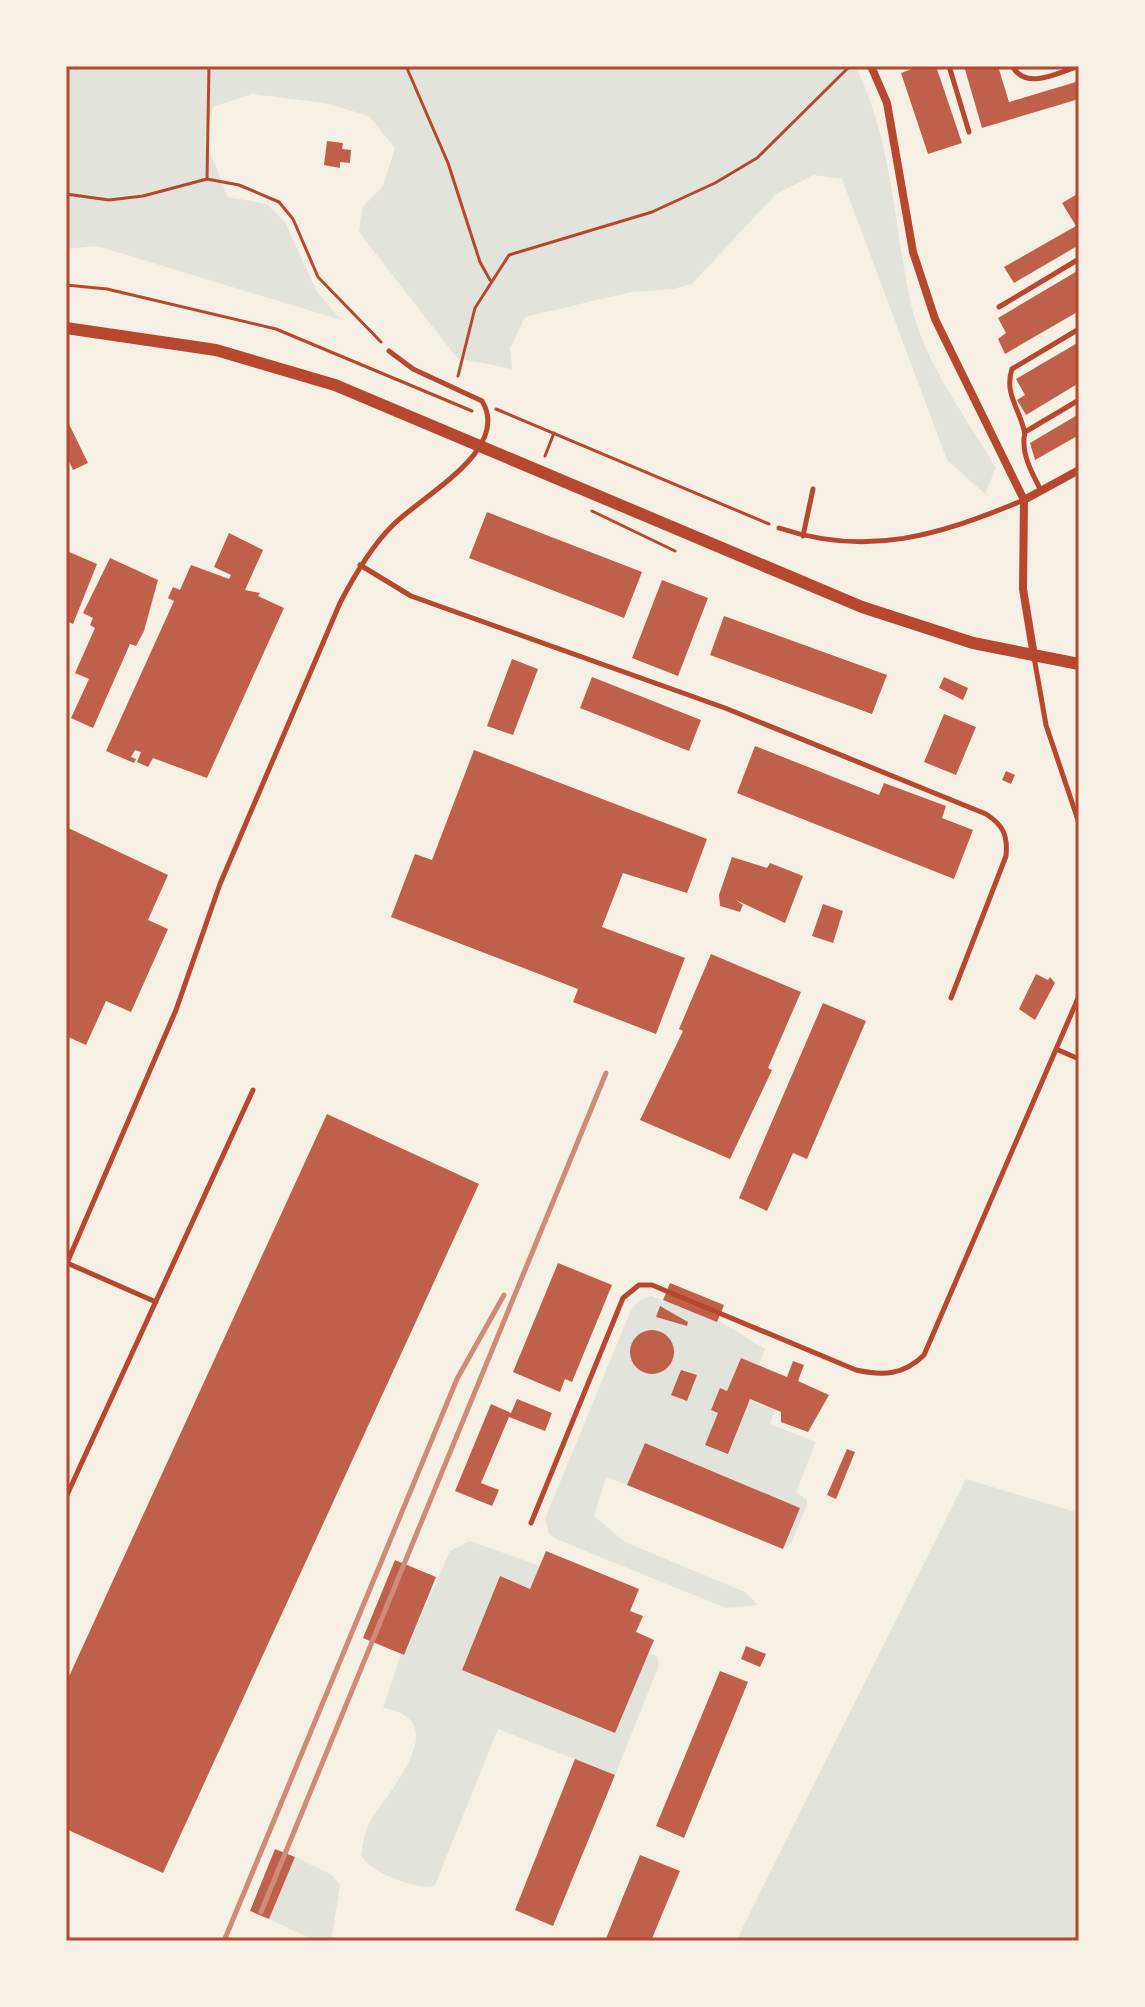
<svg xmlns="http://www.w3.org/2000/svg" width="1145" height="2007" viewBox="0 0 1145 2007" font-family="Figtree,sans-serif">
<rect width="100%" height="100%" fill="#f6efe4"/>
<!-- green -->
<path fill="#e2e4dc" d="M66 66H855C892 136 894 228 911 304 924 363 966 416 996 468L985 494 947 460 842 179 813 175 775 195 692 284 673 289 631 292 525 317 510 348 512 369 457 358 359 232 362 208 383 186 395 148 369 116 325 103 252 94 213 107 205 140 228 197 267 204 285 222 317 292 341 320 97 246 66 249Z
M651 1296 718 1320 765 1349 759 1365 741 1358 727 1391 720 1389 775 1410 770 1424 816 1442 796 1492 807 1500V1505L791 1543 783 1549 800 1508 645 1443 627 1485 606 1477 594 1516 625 1542 745 1592 758 1605 726 1608 556 1539 549 1534 545 1519 631 1310 640 1300Z
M966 1479 1079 1513V1941H736Z
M470 1541 540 1566 530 1589 500 1577 462 1670 614 1733 648 1653 657 1656 659 1665 615 1775 498 1729 435 1885C421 1893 366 1870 361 1855 363 1844 364 1834 369 1824 384 1795 458 1721 383 1708L401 1654 404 1655 450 1551Z
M295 1857 332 1875 340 1885 331 1941H316L269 1919Z"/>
<!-- building -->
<path fill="#bf614a" d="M920 66H936L962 143 928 154 901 73Z
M964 66H998L1009 102 1079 81V99L982 128Z
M327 141 343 143 342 149 351 150 350 163 340 162V168L324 165Z
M1079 193V245L1014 283 1004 267 1076 226 1062 203Z
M1079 270V311L1005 354 998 339 1006 333 998 318Z
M1079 342V383L1026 415 1017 400 1025 395 1016 379Z
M1079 414V435L1035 460 1030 443Z
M66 418 88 463 73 470 66 455Z
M487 512 642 572 624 618 469 558Z
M229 533 263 550 245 590 260 593 258 596 284 608 207 778 153 758 148 767 137 762 141 752 135 750 131 757 136 759 134 763 106 751 174 601 168 598 173 587 180 590 191 565 229 579 231 575 214 567Z
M67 551 97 564 73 624 66 621Z
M110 558 158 580 144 631 136 646 130 644 93 728 71 718 89 679 75 673 95 628 90 625 93 618 83 613Z
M662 580 708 598 678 676 632 658Z
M724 616 887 675 872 714 710 655Z
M512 659 538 669 513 735 487 726Z
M592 677 701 720 689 751 580 708Z
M944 677 968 688 963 700 939 688Z
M944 714 976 727 956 775 924 762Z
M755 746 879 795 884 783 946 806 942 818 973 830 954 879 737 793Z
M474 750 707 839 687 893 623 873 602 927 685 958 656 1034 573 1002 578 989 391 917 415 854 432 860Z
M1006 771 1015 775 1011 784 1002 780Z
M66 827 168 875 148 920 168 929 131 1012 106 1001 86 1045 66 1036Z
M732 857 767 868 770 863 803 876 785 923 736 900 743 905 740 912 720 906 719 895Z
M823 904 843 911 833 943 812 936Z
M711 954 801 992 768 1068 772 1070 730 1159 640 1120 683 1031 679 1029Z
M1036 974 1048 980 1050 977 1055 983 1035 1020 1019 1009Z
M823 1003 866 1021 807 1159 793 1153 767 1211 739 1198Z
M327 1114 479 1184 163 1873 66 1829V1683Z
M558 1263 612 1285 572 1382 565 1379 560 1392 513 1372Z
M670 1283 724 1305 717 1322 663 1300Z
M660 1306 688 1322 687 1326 656 1317Z
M630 1352a22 22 0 1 1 44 0a22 22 0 1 1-44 0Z
M741 1358 787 1377 793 1361 804 1365 798 1381 829 1395 808 1432 781 1422V1412L750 1399 728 1454 705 1445 718 1413 711 1410 720 1388 727 1391Z
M681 1370 697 1375 687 1401 671 1395Z
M517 1399 552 1413 545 1431 509 1417 481 1483 499 1490 492 1506 455 1491 491 1404 511 1413Z
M645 1443 800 1508 783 1549 627 1485Z
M847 1449 855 1452 836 1499 827 1495Z
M546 1551 639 1589 630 1611 643 1616 636 1632 654 1640 615 1733 462 1670 500 1576 530 1589Z
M395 1560 436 1577 404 1655 363 1638Z
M746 1646 766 1654 760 1667 741 1659Z
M720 1671 748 1682 684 1838 656 1826Z
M575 1759 615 1775 553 1926 515 1910Z
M275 1849 295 1857 269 1919 250 1911Z
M640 1855 680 1871 651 1941H605Z"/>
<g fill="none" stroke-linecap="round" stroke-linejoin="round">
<!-- path -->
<path stroke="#b5482f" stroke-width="3" d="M406 66 448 163 480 262 490 280
M207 179 209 66
M66 194 109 200 143 196 207 179 239 185 279 202 293 219 318 277 381 342
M66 285 107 289 276 329 472 411
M458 376 475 308 509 255 652 212 715 183 757 158 850 66
M496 409 769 524
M545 456 554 433
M592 511 675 551"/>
<!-- service -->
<path stroke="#b5482f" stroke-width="5" d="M949 66 969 132
M1012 66C1026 91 1057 73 1079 66
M999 307 1079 259
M1025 432 1079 400
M1041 491C1034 476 1024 460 1024 443 1023 435 1026 437 1024 430 1019 408 1004 393 1012 369L1079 329
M779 528C869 558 939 535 1024 500
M803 536 813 489
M360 565 411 596 725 708 986 814C1003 825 1008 835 1006 856L951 998
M1034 657 1046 725 1079 823
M1056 1049 1079 1059
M67 1263 176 1010 220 884 340 603C354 576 370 548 392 526 421 496 512 450 482 401L413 369 389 351
M67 1263 156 1302
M66 1497 253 1090
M531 1523 623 1298 639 1285H652L856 1370C883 1376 904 1375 924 1355L1079 996"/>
<!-- minor -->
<path stroke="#b5482f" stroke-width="8" d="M871 66 887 103 913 252 935 319 1024 500 1023 589 1034 656
M1024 500 1079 470"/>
<!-- secondary -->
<path stroke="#b5482f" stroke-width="12" d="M66 328 216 350 335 385 862 607 973 643 1079 664"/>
<!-- rail -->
<path stroke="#cf8b77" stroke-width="5" d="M261 1912 606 1073
M224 1941 457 1379 504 1295"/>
</g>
<!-- border -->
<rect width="1145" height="2007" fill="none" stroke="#f6efe4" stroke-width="136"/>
<rect x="68" y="68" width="1009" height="1871" fill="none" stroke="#b5482f" stroke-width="3"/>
</svg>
